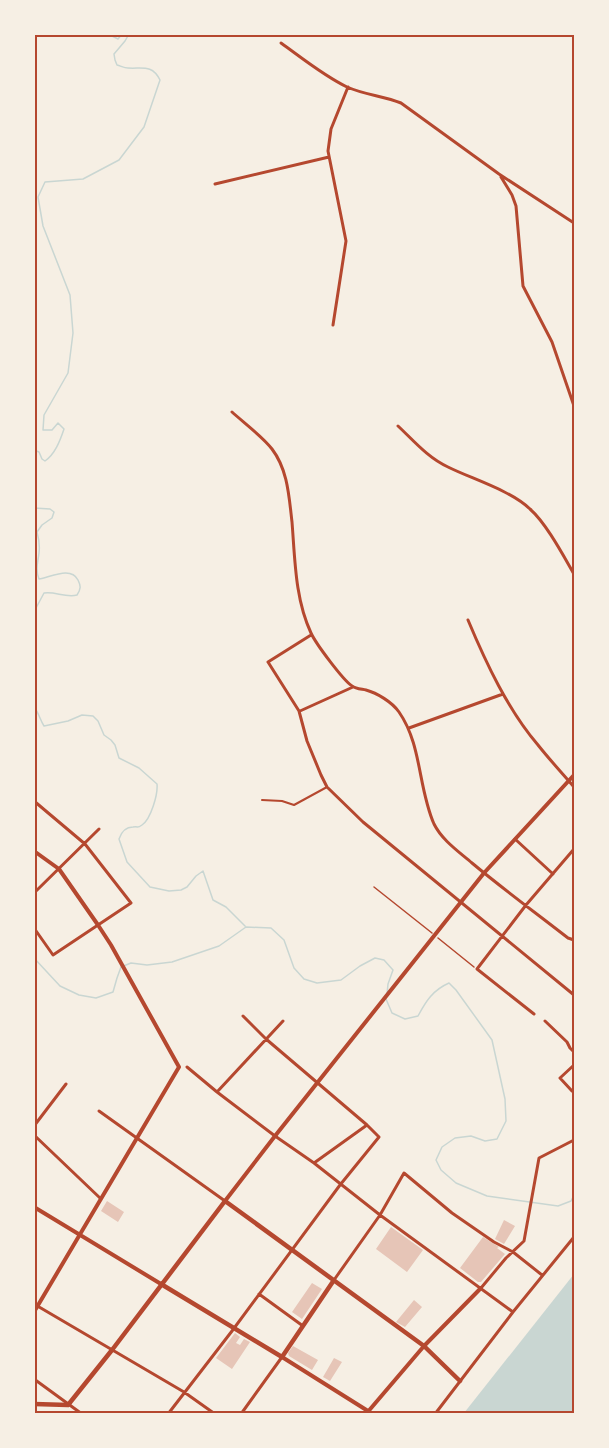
<svg xmlns="http://www.w3.org/2000/svg" width="609" height="1448" viewBox="0 0 609 1448" font-family="Arial,sans-serif">
<rect width="100%" height="100%" fill="#f6efe4"/>
<!-- water -->
<path fill="#c9d6d2" d="M574 1274V1413H464Z"/>
<g fill="none" stroke-linecap="round" stroke-linejoin="round">
<!-- stream -->
<path stroke="#c9d6d2" stroke-width="1.5" d="M112 34V36L118 39 122 34
M34 450 39 452 42 459 45 461C55 454 60 441 64 429L58 423 52 430H43L44 415 68 373 73 333 70 295 43 226 38 197 45 182 83 179 119 160 144 127 160 80C152 64 142 69 128 68 124 68 121 66 117 65L115 60 114 54 125 41 129 34
M34 508 50 509 54 512 52 518 42 525 37 532C39 539 40 545 39 553 38 562 35 569 39 579 51 577 71 566 78 580 81 586 81 589 77 595 65 598 55 591 44 593L36 608 34 615
M34 707C39 713 40 720 44 726L68 721 82 715 93 716 98 721 104 735 111 740 115 745 119 758 139 768 157 784C158 794 151 819 142 825 136 829 140 826 133 827 125 827 121 833 119 839L127 862 150 887 169 891 181 890 187 887 196 876 203 871 213 900 226 907 245 926
M34 958 60 986 79 995 96 998 113 992 117 978 121 967 131 963 147 965 172 962 219 946 246 927 271 928 284 940 294 968 304 979 317 983 341 980 360 966 375 958 384 960 393 970 388 984 387 994
M386 999 392 1013 405 1019 418 1016C426 1001 433 990 449 983L456 990 492 1040 505 1099 506 1121 497 1139 485 1141 471 1136 455 1138 442 1147 436 1160 441 1170 456 1183 487 1196 558 1206 571 1201 574 1195"/>
</g>
<!-- building -->
<path fill="#e6c5b7" d="M107 1201 124 1212 118 1222 101 1211Z
M504 1220 515 1226 504 1244 495 1239Z
M391 1227 423 1250 407 1272 376 1249Z
M483 1237 499 1247 497 1248 505 1254 481 1282H478L460 1268Z
M312 1283 322 1289 302 1319 292 1312Z
M414 1300 422 1307 405 1327 396 1322Z
M235 1333 240 1337 236 1343 240 1345 244 1339 250 1342 232 1369 216 1358Z
M293 1346 318 1360 312 1370 289 1356 288 1353Z
M334 1358 342 1362 330 1381 323 1377Z"/>
<g fill="none" stroke-linecap="round" stroke-linejoin="round">
<!-- path -->
<path stroke="#b5482f" stroke-width="1.5" d="M374 887 432 933
M438 938 474 967"/>
<!-- pedestrian -->
<path stroke="#b5482f" stroke-width="2" d="M262 800 282 801 294 805 327 787"/>
<!-- minor -->
<path stroke="#b5482f" stroke-width="3" d="M281 43C302 58 324 76 347 87 365 95 384 96 401 103L499 174 574 223
M501 177 512 195 516 206 523 286 552 342 574 406
M215 184 329 157
M333 325 346 241 328 151 331 129 348 87
M232 412C243 422 263 437 272 449 288 470 289 497 292 522 295 559 295 599 311 633 316 644 343 680 352 686 356 689 362 689 366 690 377 693 392 702 399 712 422 745 418 788 434 824 442 840 458 851 472 863 503 889 536 913 568 938L574 940
M398 426C413 440 428 458 448 467 472 479 510 490 530 509 546 523 563 555 574 574
M468 620C486 663 508 710 538 745 549 759 562 773 574 787
M311 635 268 662 299 711 307 741 321 775 327 787 363 822 574 995
M300 711 353 687
M409 728 503 694
M34 801 85 844 131 903 53 955 34 928
M515 839 553 874
M34 893 99 829
M534 1014 477 969 526 905 574 849
M545 1021 567 1042 570 1048 574 1052
M187 1067 217 1092 275 1136 314 1163 380 1215 513 1312
M572 1091 560 1078 574 1065
M217 1092 283 1021
M99 1111 225 1201
M34 1126 66 1084
M34 1135 100 1198
M314 1163 367 1125
M334 1280 380 1215 404 1173 452 1213 494 1242 513 1252 542 1275
M481 1288 506 1258 524 1241 539 1158 574 1140
M259 1294 303 1326
M34 1304 184 1392 215 1414
M34 1379 82 1414
M168 1414 232 1331 340 1185 379 1137 367 1125 266 1039 243 1016
M241 1414 282 1357
M435 1414 513 1312 574 1237"/>
<!-- tertiary -->
<path stroke="#b5482f" stroke-width="4" d="M34 851 59 869 98 925 111 945 179 1067 34 1312
M225 1201 275 1136 484 873 574 775
M34 1207 161 1284
M282 1357 368 1411
M366 1414 424 1346 481 1288"/>
<!-- primary -->
<path stroke="#b5482f" stroke-width="4.5" d="M161 1284 282 1357 334 1280
M34 1404 68 1405 112 1350 225 1201 424 1346 460 1381"/>
</g>
<!-- border -->
<rect width="609" height="1448" fill="none" stroke="#f6efe4" stroke-width="72"/>
<rect x="36" y="36" width="537" height="1376" fill="none" stroke="#b5482f" stroke-width="2"/>
</svg>
